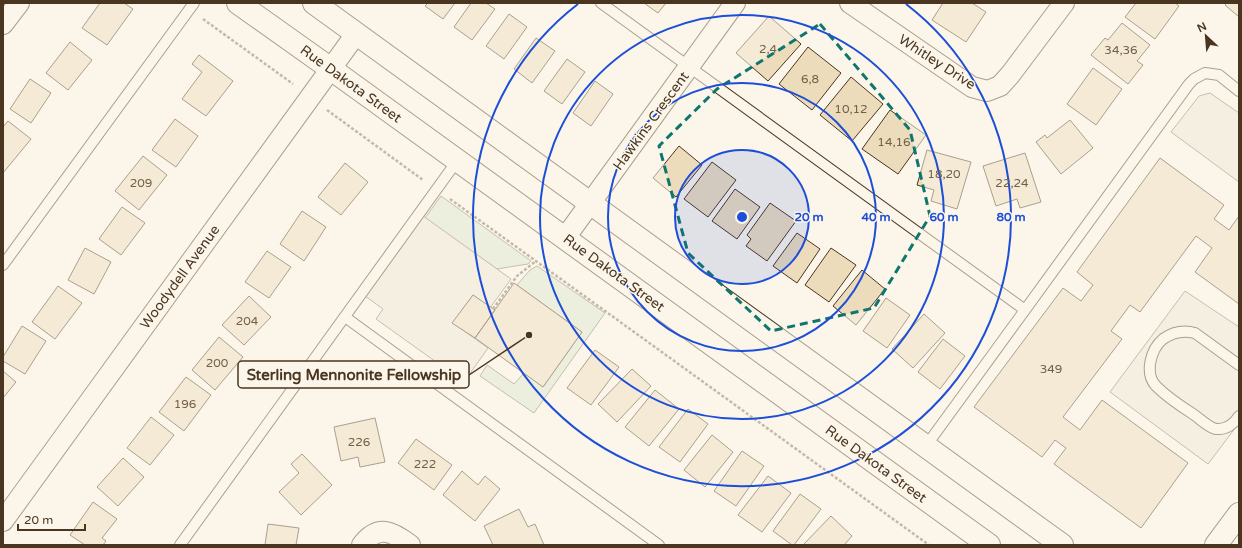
<svg xmlns="http://www.w3.org/2000/svg" width="1242" height="548" viewBox="0 0 1242 548" font-family="'Varela Round',sans-serif">
<rect width="100%" height="100%" fill="#fbf6e9"/>
<!-- green -->
<path fill="#dce7d0" stroke="#887966" d="M441 196 531 261 528 264 497 269 425 218Z
M537 266 605 313 534 413 480 376 487 365 514 384 524 373 543 387 582 332 517 285 530 270Z"/>
<!-- parking -->
<path fill="#ede7d9" stroke="#887966" d="M1210 93 1239 113V182L1171 132 1199 96Z
M419 213 511 279 490 308 473 295 453 323 488 348 464 382 376 319 383 309 361 293Z
M1185 291 1239 327V423L1208 464 1110 392Z"/>
<!-- building -->
<path fill="#ecdcbc" stroke="#4a3520" d="M100 3H124L133 9 107 45 82 28Z
M428 3H455L443 19 425 6Z
M471 3H486L495 9 472 40 454 27Z
M644 3H666L658 13Z
M943 3H972L986 12 966 42 932 20Z
M1136 3H1175L1179 6 1155 39 1125 17Z
M1227 3H1239V17L1225 5Z
M509 14 527 27 504 59 486 46Z
M769 16 801 44 768 81 736 53Z
M1122 23 1150 45 1137 61 1143 65 1128 84 1091 55 1105 38 1108 40Z
M536 38 555 51 532 83 514 69Z
M70 42 92 60 68 90 46 73Z
M808 47 841 73 812 110 779 84Z
M199 55 233 81 206 116 182 99 202 72 192 64Z
M567 59 585 72 562 104 544 91Z
M1093 68 1122 89 1096 125 1067 104Z
M851 77 883 104 852 141 820 115Z
M30 79 51 93 31 123 10 109Z
M595 81 613 94 591 126 573 113Z
M890 110 926 135 898 174 862 149Z
M175 119 198 136 176 167 152 150Z
M1070 120 1093 148 1061 174 1036 142 1045 135 1047 138Z
M8 121 31 139 3 173V127Z
M679 146 702 165 676 197 653 178Z
M927 150 971 162 957 209 931 201 934 190 917 185Z
M1025 153 1041 202 1020 208 1017 199 996 206 983 166Z
M143 156 167 175 139 210 115 191Z
M1160 158 1224 205 1214 219 1229 230 1239 216V304L1195 272 1212 248 1196 236 1140 312 1130 305 1111 331 1122 339 1063 417 1080 430 1102 400 1188 463 1141 528 1054 464 1066 448 1055 440 1042 457 974 407 1063 288 1081 301 1093 285 1077 272Z
M712 162 736 180 708 217 684 199Z
M345 163 368 182 341 215 318 197Z
M735 189 760 207 737 239 712 221Z
M770 203 796 221 767 261 746 246 751 239 747 235Z
M122 207 145 223 121 255 99 239Z
M302 211 326 227 304 261 280 244Z
M797 233 820 249 797 283 773 266Z
M85 248 111 262 94 294 68 280Z
M831 248 856 265 829 302 805 285Z
M267 251 291 267 269 298 245 282Z
M862 270 885 289 856 325 833 306Z
M514 283 582 332 543 387 475 338Z
M58 286 82 303 55 339 32 322Z
M473 295 495 310 475 338 452 323Z
M249 296 271 317 244 345 222 325Z
M886 298 910 315 887 348 863 331Z
M924 314 945 333 913 368 892 349Z
M22 326 46 341 25 374 3 361V357Z
M219 337 243 357 215 390 192 370Z
M943 339 965 356 940 389 918 372Z
M595 350 619 367 591 405 567 388Z
M632 369 651 386 617 422 598 404Z
M3 371 16 382 3 398Z
M186 377 211 395 184 431 159 412Z
M655 390 679 409 649 446 625 427Z
M688 409 708 424 680 462 659 447Z
M151 417 174 435 150 465 127 448Z
M375 418 385 462 360 467 358 457 341 461 334 427Z
M712 435 733 452 705 487 684 470Z
M416 439 452 465 434 490 398 463Z
M742 451 764 466 736 506 714 491Z
M302 454 332 485 301 515 279 492 299 473 291 464Z
M123 458 144 477 118 506 97 487Z
M462 471 478 485 485 476 500 489 475 521 443 495Z
M768 476 791 493 762 532 738 515Z
M800 494 821 509 794 545H792L773 531Z
M93 502 117 519 102 538 106 541 103 545H85L70 535Z
M519 509 528 527 535 524 544 545H493L484 526Z
M831 516 852 536 844 545H803Z
M268 524 299 528 296 545H265Z"/>
<g fill="none" stroke-linecap="round" stroke-linejoin="round">
<defs>
<path id="lane" d="M601 3 1025 310 1189 84 1194 79 1205 73 1219 75 1239 91
M3 265 194 3
M345 317 659 545
M1239 365 1195 333C1184 330 1173 332 1163 339 1151 349 1144 373 1156 386 1165 395 1182 407 1193 414 1199 418 1209 428 1216 429 1226 430 1234 424 1239 416
M926 446 1025 310
M180 545 457 161"/>
<path id="street" d="M850 3 972 87 987 91 1000 86 1010 75 1064 3
M3 24 19 3
M565 238 735 3
M3 521 356 34
M362 545C378 524 392 531 410 545"/>
<path id="secondary" d="M238 3 331 69 989 545
M314 3 1062 545
M1216 545 1239 514"/>
</defs>
<!-- lane casing -->
<use href="#lane" stroke="#4a3520" stroke-width="12"/>
<!-- street casing -->
<use href="#street" stroke="#4a3520" stroke-width="22"/>
<!-- secondary casing -->
<use href="#secondary" stroke="#4a3520" stroke-width="24"/>
<!-- path -->
<path stroke="#7f6f5c" stroke-width="2.5" stroke-dasharray="3 2" stroke-linecap="butt" d="M203 19 293 84
M327 110 423 180
M450 199 929 545
M493 309 517 276 536 261"/>
<!-- lane -->
<use href="#lane" stroke="#fbf6e9" stroke-width="10"/>
<!-- street -->
<use href="#street" stroke="#fbf6e9" stroke-width="20"/>
<!-- secondary -->
<use href="#secondary" stroke="#fbf6e9" stroke-width="22"/>
</g>
<!-- marked area -->
<path d="M0 0H1242V548H0ZM820 24 910 130 930 216 874 308 771 331 688 253 659 146 717 89Z" fill="#fbf6e9" fill-opacity=".55" fill-rule="evenodd"/>
<path fill="none" stroke="#0f766e" stroke-width="3" stroke-dasharray="8 5" stroke-linejoin="round" d="M820 24 910 130 930 216 874 308 771 331 688 253 659 146 717 89Z"/>
<!-- distance rings -->
<circle cx="742" cy="217" r="67" fill="#1d4ed8" fill-opacity=".12"/>
<g fill="none" stroke="#1d4ed8" stroke-width="2">
<circle cx="742" cy="217" r="67"/>
<circle cx="742" cy="217" r="134"/>
<circle cx="742" cy="217" r="202"/>
<path d="M906 4A269 269 0 1 1 578 4"/>
</g>
<g text-anchor="middle" dominant-baseline="central" stroke-width="3" stroke-linejoin="round" paint-order="stroke">
<!-- number labels -->
<g font-size="12" fill="#725f47">
<text x="768" y="49">2,4</text>
<text x="1121" y="50">34,36</text>
<text x="810" y="79">6,8</text>
<text x="851" y="109">10,12</text>
<text x="894" y="142">14,16</text>
<text x="944" y="174">18,20</text>
<text x="141" y="183">209</text>
<text x="1012" y="183">22,24</text>
<text x="247" y="321">204</text>
<text x="217" y="363">200</text>
<text x="1051" y="369">349</text>
<text x="185" y="404">196</text>
<text x="359" y="442">226</text>
<text x="425" y="464">222</text>
</g>
<!-- street labels -->
<g font-size="14" fill="#4a3520" stroke="#fbf6e9">
<text transform="translate(937 62) rotate(33)">Whitley Drive</text>
<text transform="translate(351 84) rotate(36)">Rue Dakota Street</text>
<text transform="translate(651 121) rotate(-54)">Hawkins Crescent</text>
<text transform="translate(614 273) rotate(36)">Rue Dakota Street</text>
<text transform="translate(180 277) rotate(-54)">Woodydell Avenue</text>
<text transform="translate(876 464) rotate(36)">Rue Dakota Street</text>
</g>
</g>
<circle cx="742" cy="217" r="6" fill="#1d4ed8" stroke="#fbf6e9" stroke-width="2"/>
<g font-size="12" text-anchor="middle" font-weight="bold" fill="#1d4ed8" stroke="#fbf6e9" stroke-width="3" stroke-linejoin="round" paint-order="stroke">
<text x="809" y="221">20 m</text>
<text x="876" y="221">40 m</text>
<text x="944" y="221">60 m</text>
<text x="1011" y="221">80 m</text>
</g>
<!-- callouts -->
<path fill="none" stroke="#4a3520" stroke-width="1.5" d="M529 335L469 375"/>
<circle fill="#4a3520" stroke="#fbf6e9" stroke-width="1.5" cx="529" cy="335" r="4"/>
<rect fill="#fbf6e9" stroke="#4a3520" stroke-width="1.5" x="238" y="361" width="231" height="27" rx="4"/>
<g font-size="15" text-anchor="middle" font-weight="bold" fill="#4a3520">
<text x="354" y="380">Sterling Mennonite Fellowship</text>
</g>
<!-- border -->
<rect width="1242" height="548" fill="none" stroke="#4a3520" stroke-width="8"/>
<!-- north arrow -->
<g transform="translate(1206 36) rotate(334)" stroke="#fbf6e9" stroke-width="3" paint-order="stroke">
<path d="M0-3L7 15L0 10L-7 15Z" fill="#4a3520"/>
<text y="-6" font-size="11" font-weight="bold" text-anchor="middle" fill="#4a3520">N</text>
</g>
<!-- scale -->
<path d="M18 524v6h67v-6" fill="none" stroke="#4a3520" stroke-width="2"/>
<text x="24" y="524" font-size="12" fill="#4a3520" stroke="#fbf6e9" stroke-width="3" paint-order="stroke">20 m</text>
</svg>
